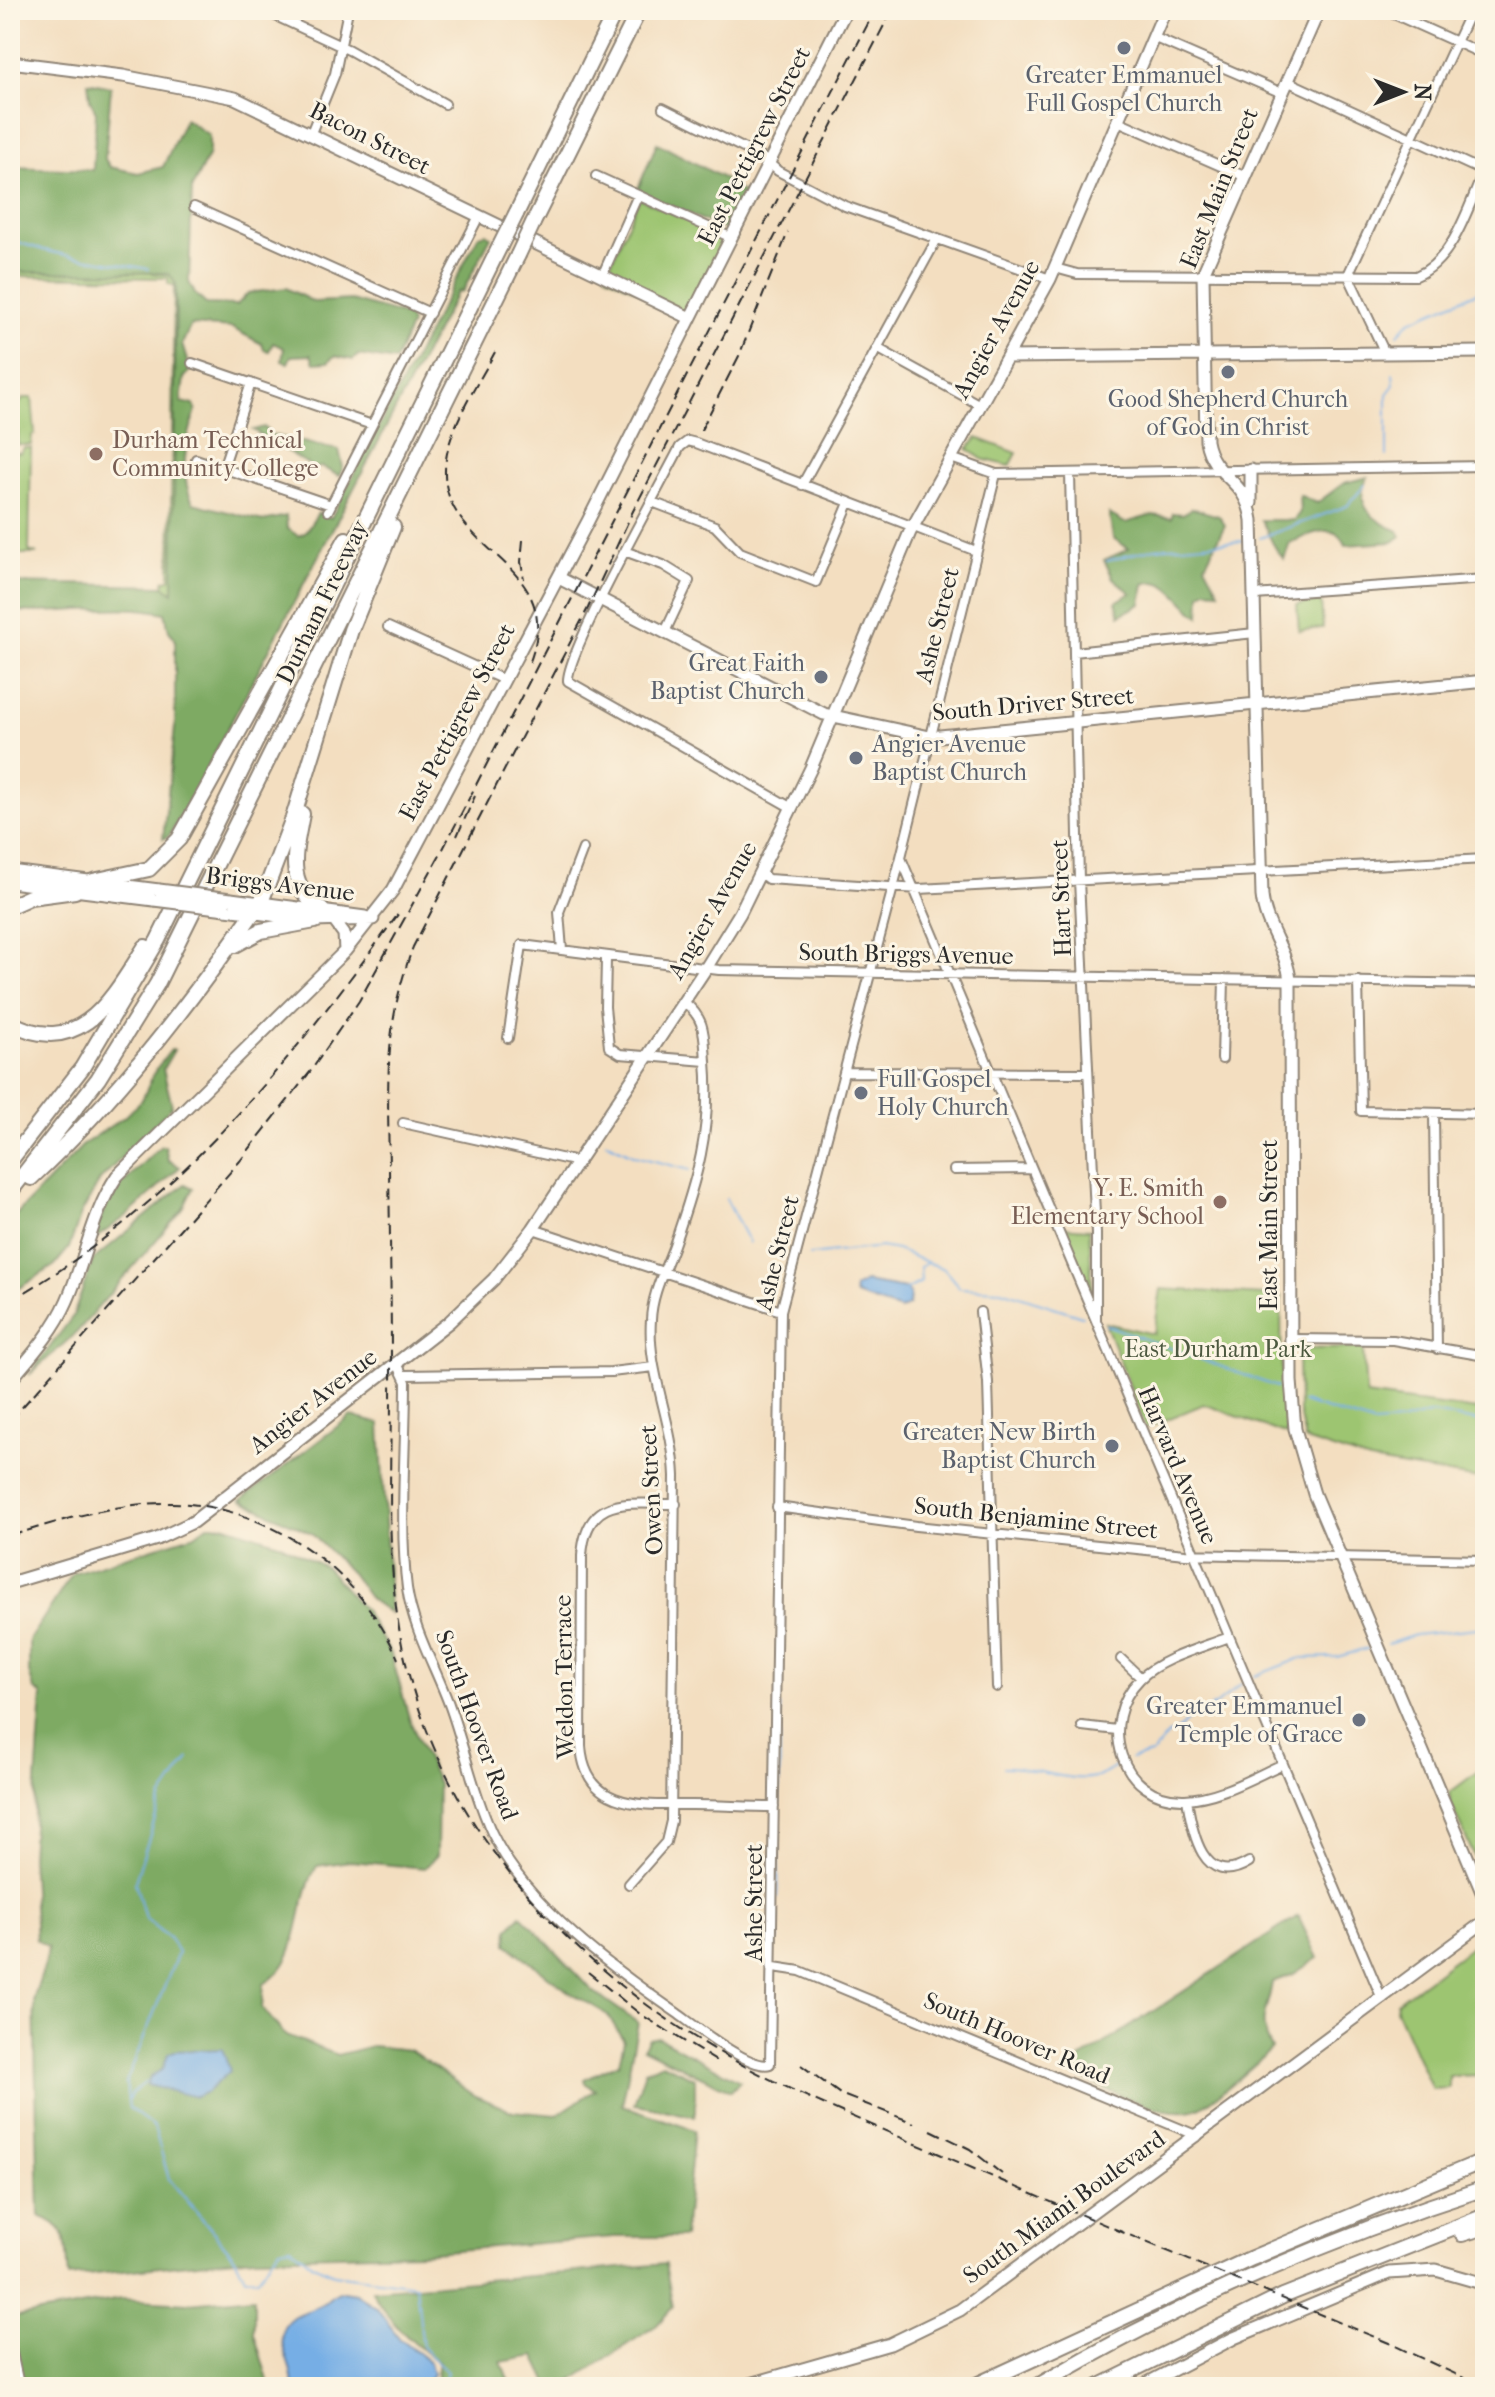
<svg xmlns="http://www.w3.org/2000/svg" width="1495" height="2397" viewBox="0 0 1495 2397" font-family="'IM FELL French Canon',serif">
<rect width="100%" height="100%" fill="#fcf5e5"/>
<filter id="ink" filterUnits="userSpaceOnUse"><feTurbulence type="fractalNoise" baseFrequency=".0125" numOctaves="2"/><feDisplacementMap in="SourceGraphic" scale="16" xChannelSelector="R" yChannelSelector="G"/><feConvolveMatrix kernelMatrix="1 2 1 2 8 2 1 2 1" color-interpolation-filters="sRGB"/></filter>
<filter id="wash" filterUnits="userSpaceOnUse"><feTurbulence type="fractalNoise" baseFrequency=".006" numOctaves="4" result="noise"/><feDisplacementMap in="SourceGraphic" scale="32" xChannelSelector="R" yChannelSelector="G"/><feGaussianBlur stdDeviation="1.8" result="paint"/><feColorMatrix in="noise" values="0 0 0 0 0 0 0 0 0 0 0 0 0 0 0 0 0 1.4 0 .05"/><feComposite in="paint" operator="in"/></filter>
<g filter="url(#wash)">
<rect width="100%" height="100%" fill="#f3dec0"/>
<!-- green -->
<path fill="#9dc571" stroke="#64784e" stroke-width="2" d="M639 198 729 239 689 316 606 275Z
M134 271 170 275 176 284 173 593 164 586V580L170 579 174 285 168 284V278L10 276V272Z
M24 398H32L35 434 32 435 31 445H18V405Z
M977 438 1017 453 1010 466 982 459 968 449Z
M24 448H31L29 551 37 554H13L15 452 20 453Z
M1321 601 1323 628 1299 631 1297 605Z
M1061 1227 1089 1229 1092 1289 1086 1288Z
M1161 1289 1281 1296 1282 1401 1287 1435 1204 1404 1146 1428 1105 1323 1154 1334Z
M1363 1348 1366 1395 1485 1411V1480L1370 1461 1305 1440 1299 1412 1298 1349Z
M1485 1766V1880L1451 1805 1449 1793Z
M1485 1937V2075L1449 2076V2088L1432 2089 1396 2009 1397 2002Z"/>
<!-- forest -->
<path fill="#7eaa63" stroke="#546a47" stroke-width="2" d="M88 82 111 87 105 159 110 167 138 173 163 167 185 119 209 135V154L192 188 189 282 195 294 206 304 237 305 248 293 286 288 314 302 351 300 408 316 411 325 395 361 358 355 353 360 334 356 328 362 314 363 311 355 291 356 288 363 282 361 284 348 273 343 269 351 264 350 262 344 232 328 191 325 182 344 190 371 184 378 181 402 194 405 196 410C186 441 178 472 193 503L263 521 286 516 287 528 298 536 305 533 318 513 331 518 479 235 487 233 491 237 463 291 457 292 185 810 168 837 163 839 175 727V638L169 631 165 613C114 601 61 617 10 610V583L164 586 173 593 176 284 170 275 162 273 10 272V167L93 170 96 112 90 100Z
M657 143 723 178 734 189 747 193 730 232 637 191Z
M264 427 272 435 339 450 343 467 339 476 322 467 314 468 253 430Z
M1368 477C1352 504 1374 522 1399 531L1401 536 1393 542 1346 545C1335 519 1308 536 1290 543L1284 559C1273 549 1269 533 1261 520H1294L1300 512 1299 495 1317 503 1344 483Z
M1191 508 1219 516 1225 525 1205 565 1219 591 1206 590 1201 594 1200 616C1180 605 1169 574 1144 584L1141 604 1120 615 1116 602 1131 593 1113 578 1104 560 1129 549 1113 538 1109 514 1125 523 1153 515 1171 518 1173 513 1183 514Z
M171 1050H174L163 1069 172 1106 100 1180 81 1214 69 1248 55 1265 10 1294V1221L84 1144 124 1117 142 1100 156 1069Z
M161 1146H165L168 1160 180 1167 128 1215 96 1238C99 1201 136 1170 161 1146Z
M185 1184 193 1188 183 1209 77 1332 29 1375 73 1316 93 1260Z
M351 1416 380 1424 390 1613 370 1599 351 1573 311 1533 241 1500Z
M208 1525H224L279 1543 327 1568 364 1610 391 1654 410 1721 438 1784 437 1855 425 1868 350 1861 317 1866C294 1903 305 1960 264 1984L262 2008 284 2034 337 2055 372 2046 410 2050 474 2095 511 2111 557 2115 595 2090 585 2083 584 2079 619 2063 624 2041 607 2014 569 1992 507 1944 508 1929 521 1915 593 1991 638 2023 622 2105 694 2130 684 2237H614L421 2253 254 2257 69 2277C65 2247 72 2227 39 2216L34 1998C39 1980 46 1967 48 1947L36 1940 31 1856 42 1695 34 1689 29 1673V1640L73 1573 195 1535Z
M1298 1916 1318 1958 1292 1975 1272 1982C1268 2013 1255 2018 1272 2049 1257 2062 1214 2102 1199 2108 1165 2123 1098 2084 1064 2070Z
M658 2037 740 2081 731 2091 643 2048 649 2039Z
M662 2063 695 2078V2116C674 2114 655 2106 634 2104L645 2071Z
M665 2264 673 2307 657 2325 562 2387H550L535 2356 501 2362 511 2387H435L439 2362C413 2344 386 2320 372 2290Z
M254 2297V2333L270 2387H22L10 2318 121 2299 188 2303Z"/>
<!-- water -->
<path fill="#76aee5" stroke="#506c88" stroke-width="2" d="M865 1282 906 1289 910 1295 909 1305 900 1310 855 1295 854 1288Z
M222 2049 230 2071 207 2092 196 2097 147 2085 150 2077 163 2069 168 2054 174 2051Z
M344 2291 355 2293 376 2307 400 2339 430 2362 433 2374 425 2387H292C296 2363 266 2335 293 2317 301 2312 310 2311 317 2307 328 2302 331 2292 344 2291Z"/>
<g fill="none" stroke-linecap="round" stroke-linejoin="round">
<!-- stream -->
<path stroke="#76aee5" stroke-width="2" d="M10 239C54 257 101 259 148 269
M1398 334 1410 321 1485 289
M1387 456V394L1394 385 1393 374
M1260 538 1347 506 1365 485
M1107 561 1155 548 1243 541
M606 1142 635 1156 690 1170
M726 1199 749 1243
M810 1255 881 1247 897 1250 944 1269 960 1288 1001 1290 1082 1316
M906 1290 921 1282 920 1267 927 1263
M1106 1325 1277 1387
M1302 1402 1373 1424 1400 1422 1433 1413 1485 1423
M1388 1644 1415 1635 1485 1627
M1255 1676 1301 1658 1337 1657 1370 1648
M189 1758 162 1797 135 1882 145 1918 170 1939 178 1953 126 2082 129 2108 154 2127 169 2179 236 2259 245 2278H258L280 2248 291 2246 312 2264 334 2274 416 2285 423 2348 447 2371 444 2387
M1131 1759 1152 1754 1169 1734 1177 1731 1192 1716 1216 1705 1242 1683
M1003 1767C1035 1765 1089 1794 1115 1766
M778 1897 780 1706
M778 1940V1915
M129 2100 132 2093 146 2082"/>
</g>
</g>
<g filter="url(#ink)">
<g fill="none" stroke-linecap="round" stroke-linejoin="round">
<defs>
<path id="street" d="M263 10 349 50 445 104
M1385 10 1485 55
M1153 37 1282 93
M1287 81 1485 172
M663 108 763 158 778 171 845 206 1050 279
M1118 121 1246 177
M311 133 335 74 348 10
M596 176 732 238
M194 207 430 313
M1055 268 1077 274 1416 276C1455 260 1469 203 1485 169
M602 276 638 195
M877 348 980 405
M1385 353 1348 275 1471 10
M192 363 372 425
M951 458 996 474 1485 466
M196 459 331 505
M223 468 251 383
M1070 473 1079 880 1096 1234V1320
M802 485 937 239
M652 502 715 526 740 552 816 582 849 503
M328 511 479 216
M627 552 663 565 689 581 665 632
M1254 595 1485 579
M388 627 504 680
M1074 652 1255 633
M792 808 568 681C566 653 661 485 680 447L688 441 696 443 976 551
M901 858 1382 1999
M760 873 768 879 919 889 1485 859
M562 950 559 912 583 849
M606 959 605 1007 609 1047 620 1054 706 1061
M1358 981 1361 1111 1485 1114
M508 1038 522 945 719 970 1485 984
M1222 1059 1224 979
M845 1072 1088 1073
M1434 1113 1437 1349
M403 1123 578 1162
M954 1170 1031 1169
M533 1229 781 1311
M980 1312 988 1382 997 1687
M1291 1339 1393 1340 1485 1356
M397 1363 406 1382C406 1446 399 1527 407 1588 413 1630 436 1668 450 1707 465 1749 473 1792 492 1833 527 1906 612 1968 677 2013 694 2025 751 2071 770 2064L781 1311 901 857 996 474
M405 1375 611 1372 654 1367
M676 1504C628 1504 586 1494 582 1556L581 1746C585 1811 644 1805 692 1805 719 1805 747 1807 774 1807
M777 1507 916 1526 1185 1554 1485 1560
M1229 1637C1201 1648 1161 1658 1140 1679 1097 1722 1120 1801 1185 1799 1219 1798 1253 1777 1283 1764
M1121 1659 1141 1678
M1082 1726 1117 1730
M1187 1799C1192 1832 1203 1890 1249 1862
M629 1884 666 1842 671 1821 675 1476C673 1421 647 1371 651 1320 652 1293 665 1270 674 1245 697 1179 712 1131 706 1061 704 1035 706 1019 684 1002
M774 1967 800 1971 1198 2136"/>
<path id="secondary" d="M1319 10 1203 274 1206 441C1213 479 1246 477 1252 520L1262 896C1265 927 1287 950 1290 980L1291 1381 1295 1429 1314 1494 1485 1899
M10 62 123 76 235 98 690 318
M1007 357 1485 352
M1251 470V503
M559 578 824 714 930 737 1485 681
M10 871 159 890
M10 882 154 900
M231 899 365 917
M226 909 315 921 373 919
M335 922 344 934 345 951
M10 1381C31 1356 54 1331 67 1301 86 1259 91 1215 117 1176L345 951 393 890 588 521 846 10
M10 1583 157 1539 193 1522 449 1322 494 1279 533 1229 706 968 740 913 811 768 910 532 1050 279 1165 10
M10 2350 18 2387
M740 2387 890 2344 960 2310 1485 1921
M1140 2387 1234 2338 1389 2273 1436 2270 1485 2284"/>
<path id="highway" d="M516 214 616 10
M533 223 639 10
M302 814C295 853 284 884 322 910
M93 881 149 869 179 839 346 539
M261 902 293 818 351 630 393 527
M10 906 30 897 75 891
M235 945 261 931 315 921
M10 1022C80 1061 113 997 145 947
M10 1161 82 1068 158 940 500 246
M31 1178C117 1098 185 1009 253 913
M10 1192 98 1079 157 984 518 255
M1462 2234 1485 2227
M972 2387 1252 2258 1485 2160
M1036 2387C1178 2303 1329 2238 1485 2188
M1098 2387 1283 2296 1485 2216"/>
</defs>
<!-- street casing -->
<use href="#street" stroke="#8f8476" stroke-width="12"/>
<!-- secondary casing -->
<use href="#secondary" stroke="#8f8476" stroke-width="15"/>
<!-- highway casing -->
<use href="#highway" stroke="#8f8476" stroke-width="18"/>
<!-- street -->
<use href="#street" stroke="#fff" stroke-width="8"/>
<!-- secondary -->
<use href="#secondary" stroke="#fff" stroke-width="11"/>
<!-- highway -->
<use href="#highway" stroke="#fff" stroke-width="14"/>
<!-- rail -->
<path stroke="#2b2b2b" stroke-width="2" stroke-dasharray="12 6" stroke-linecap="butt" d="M892 10 633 511 588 608 413 947C383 1027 388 1087 389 1170 390 1236 391 1302 391 1368 392 1464 383 1568 406 1663 451 1855 607 2002 780 2084 845 2115 913 2142 979 2171 1115 2230 1252 2286 1389 2343L1483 2387
M495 352C477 386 446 430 445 470 443 555 570 561 529 664
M701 430 739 356 788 232
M523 540 521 562 524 579
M457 836 475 796
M10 1301C174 1208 289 1063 399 913
M10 1421 240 1161 310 1072 359 1001 443 849 875 10
M10 1536C62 1520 117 1502 172 1503 269 1505 361 1571 398 1659
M588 1972 640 2014 716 2061
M801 2065 840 2094 914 2123
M931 2130 970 2149 1002 2174"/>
<defs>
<path id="secondary-bridge" d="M159 890 231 899
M154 900 226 909"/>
<path id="highway-bridge" d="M500 246 516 214
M518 255 533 223"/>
</defs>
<!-- secondary-bridge casing -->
<use href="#secondary-bridge" stroke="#8f8476" stroke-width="15" stroke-linecap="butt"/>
<!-- highway-bridge casing -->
<use href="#highway-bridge" stroke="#8f8476" stroke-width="18" stroke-linecap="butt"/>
<!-- secondary-bridge -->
<use href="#secondary-bridge" stroke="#fff" stroke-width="11"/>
<!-- highway-bridge -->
<use href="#highway-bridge" stroke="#fff" stroke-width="14"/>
</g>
</g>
<!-- markers -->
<g fill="#6b7280" stroke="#fcf5e5" stroke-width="3">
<circle cx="1124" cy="48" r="8"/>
<circle cx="1228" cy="372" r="8"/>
<circle cx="821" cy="677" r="8"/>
<circle cx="856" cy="758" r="8"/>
<circle cx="861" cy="1093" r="8"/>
<circle cx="1112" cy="1446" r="8"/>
<circle cx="1359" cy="1720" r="8"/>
</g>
<g fill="#8d6e63" stroke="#fcf5e5" stroke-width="3">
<circle cx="96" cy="454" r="8"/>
<circle cx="1220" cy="1202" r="8"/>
</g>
<g text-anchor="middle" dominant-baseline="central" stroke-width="6" stroke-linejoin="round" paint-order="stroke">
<!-- worship labels -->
<g font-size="24" fill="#5b616d" stroke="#fcf5e5" text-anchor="end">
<text x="1124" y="75" text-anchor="middle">Greater Emmanuel<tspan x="1124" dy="28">Full Gospel Church</tspan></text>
<text x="1228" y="399" text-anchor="middle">Good Shepherd Church<tspan x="1228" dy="28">of God in Christ</tspan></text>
<text x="805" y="663">Great Faith<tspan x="805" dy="28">Baptist Church</tspan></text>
<text x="872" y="744" text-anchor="start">Angier Avenue<tspan x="872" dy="28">Baptist Church</tspan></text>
<text x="877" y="1079" text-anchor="start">Full Gospel<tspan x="877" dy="28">Holy Church</tspan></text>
<text x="1096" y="1432">Greater New Birth<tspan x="1096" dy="28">Baptist Church</tspan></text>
<text x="1343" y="1706">Greater Emmanuel<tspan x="1343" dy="28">Temple of Grace</tspan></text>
</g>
<!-- street labels -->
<g font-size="24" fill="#2b2b2b" stroke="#fcf5e5">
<text transform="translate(370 138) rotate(27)">Bacon Street</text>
<text transform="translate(754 146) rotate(-63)">East Pettigrew Street</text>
<text transform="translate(1219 188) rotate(-68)">East Main Street</text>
<text transform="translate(996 329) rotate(-61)">Angier Avenue</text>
<text transform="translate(322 602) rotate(-64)">Durham Freeway</text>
<text transform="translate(937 625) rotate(-76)">Ashe Street</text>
<text transform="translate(1033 704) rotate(-5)">South Driver Street</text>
<text transform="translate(457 722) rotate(-62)">East Pettigrew Street</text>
<text transform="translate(280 884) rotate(7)">Briggs Avenue</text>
<text transform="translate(1061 898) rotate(-92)">Hart Street</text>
<text transform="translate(712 910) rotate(-60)">Angier Avenue</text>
<text transform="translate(906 954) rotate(1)">South Briggs Avenue</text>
<text transform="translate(1269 1225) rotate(-90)">East Main Street</text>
<text transform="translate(777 1253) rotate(-76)">Ashe Street</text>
<text transform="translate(313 1401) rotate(-38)">Angier Avenue</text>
<text transform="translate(1178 1465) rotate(67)">Harvard Avenue</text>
<text transform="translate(651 1490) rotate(-93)">Owen Street</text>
<text transform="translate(1036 1518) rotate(6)">South Benjamine Street</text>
<text transform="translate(564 1677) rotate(-91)">Weldon Terrace</text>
<text transform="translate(477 1725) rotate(70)">South Hoover Road</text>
<text transform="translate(754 1903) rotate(-90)">Ashe Street</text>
<text transform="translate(1017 2038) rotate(23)">South Hoover Road</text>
<text transform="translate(1064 2207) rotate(-36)">South Miami Boulevard</text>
</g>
<!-- education labels -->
<g font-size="24" fill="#785e54" stroke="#fcf5e5" text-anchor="start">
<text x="112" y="440">Durham Technical<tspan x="112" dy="28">Community College</tspan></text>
<text x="1204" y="1188" text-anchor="end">Y. E. Smith<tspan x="1204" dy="28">Elementary School</tspan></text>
</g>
<!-- park labels -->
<g font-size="24" fill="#4d5940" stroke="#fcf5e5">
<text x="1218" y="1349">East Durham Park</text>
</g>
</g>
<!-- margin -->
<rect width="1495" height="2397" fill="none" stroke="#fcf5e5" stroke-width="40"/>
<!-- north arrow -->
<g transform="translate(1403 92) rotate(90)" stroke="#fcf5e5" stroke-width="6" paint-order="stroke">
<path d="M0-6L14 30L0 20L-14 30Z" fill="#2b2b2b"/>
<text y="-12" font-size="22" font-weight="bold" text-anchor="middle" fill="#2b2b2b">N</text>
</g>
</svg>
